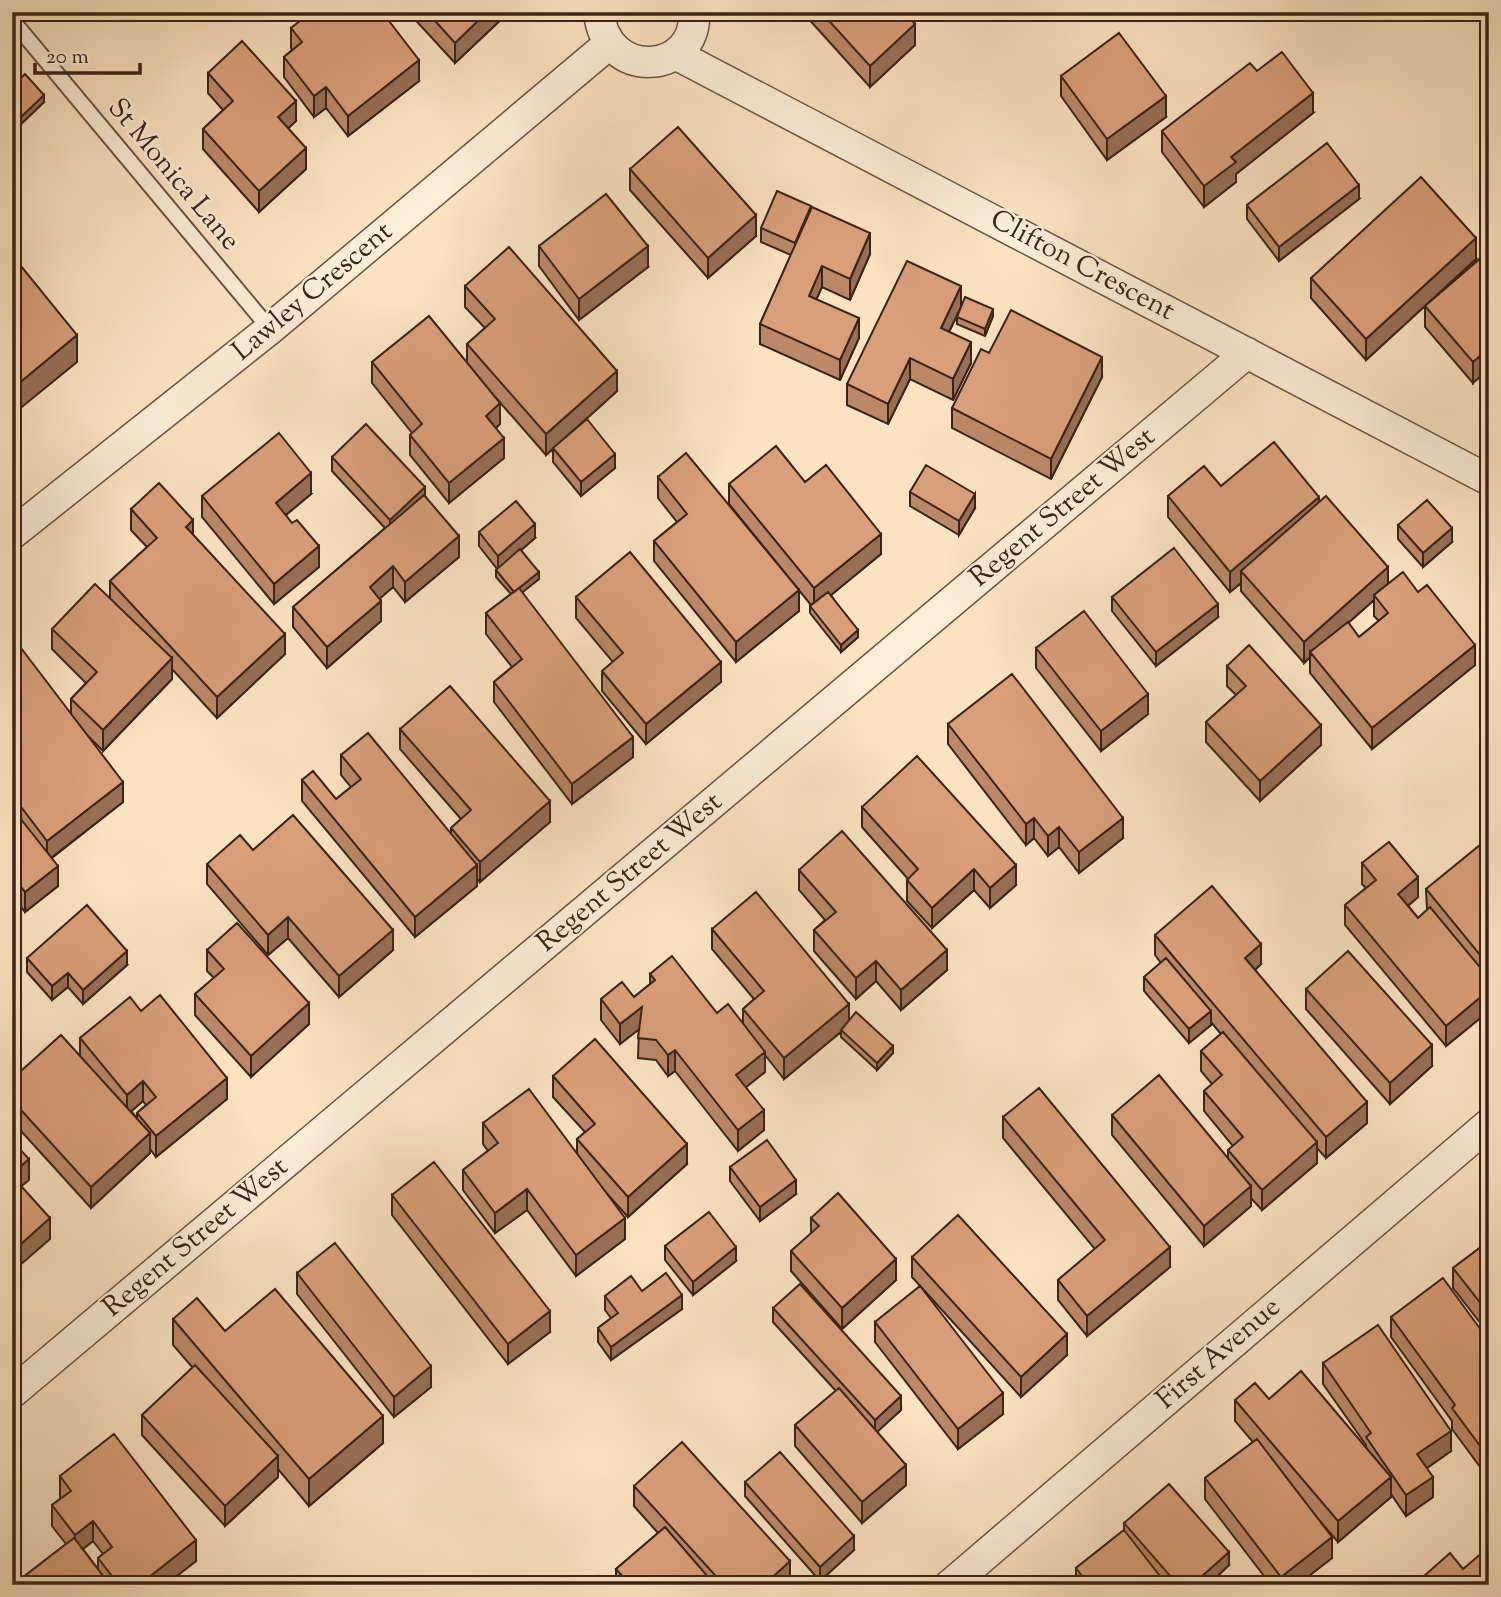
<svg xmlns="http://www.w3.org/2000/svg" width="1501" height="1597" viewBox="0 0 1501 1597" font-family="'Sorts Mill Goudy',serif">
<rect width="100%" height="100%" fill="#fbe3c2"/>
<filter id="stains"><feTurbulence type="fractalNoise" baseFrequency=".00286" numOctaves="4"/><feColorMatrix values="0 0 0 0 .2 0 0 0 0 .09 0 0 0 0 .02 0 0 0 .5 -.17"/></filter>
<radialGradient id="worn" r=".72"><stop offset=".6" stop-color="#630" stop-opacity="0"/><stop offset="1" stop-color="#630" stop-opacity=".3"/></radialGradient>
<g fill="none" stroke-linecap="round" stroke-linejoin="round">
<defs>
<path id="lane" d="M12 20 270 329"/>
<path id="street" d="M599 12C605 82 698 75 694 12
M675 54 1489 480
M12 534 270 329 609 44
M12 1393 1247 353
M950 1585 1489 1124"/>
</defs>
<!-- lane casing -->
<use href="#lane" stroke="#6b5342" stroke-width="18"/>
<!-- street casing -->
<use href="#street" stroke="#6b5342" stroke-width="33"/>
<!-- lane -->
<use href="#lane" stroke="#fcedd7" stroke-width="14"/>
<!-- street -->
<use href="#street" stroke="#fcedd7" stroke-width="30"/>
</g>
<!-- wall -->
<path fill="#bb8969" stroke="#3b2317" stroke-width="2" fill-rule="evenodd" d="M408 12H509L455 63Z
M806 12H904L915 45 870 87 806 16Z
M291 28 419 81 348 136 326 108 314 117 284 77V57L292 50 291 48Z
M208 73 296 121 288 128 306 169 259 212 203 149V129L223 110 208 93Z
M1061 76 1166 117 1107 160 1061 96Z
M12 87 44 102 20 125 12 117Z
M1313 113 1236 174V182L1204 207 1162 152V131Z
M630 169 756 236 708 278 630 190Z
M1359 199 1279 261 1247 219V205Z
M811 210 870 254 850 300 822 287 816 299 859 338 840 380 760 344V324L791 255 761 242V228Z
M539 246 648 267 579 320 539 266Z
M1489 251 1473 383 1425 327V306Z
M1476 259 1366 360 1311 298V278Z
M465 286 617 391 572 432 615 468 581 496 553 462V449L546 455 497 399 500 424 496 428 504 458 449 503 410 455V435L412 433 372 383V362H467V344L485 328 465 307Z
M961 307 949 332 971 363 953 400 910 379 888 424 847 405V384Z
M993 316 985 336 957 324V317Z
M989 353 1102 377 1051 479 952 428V408Z
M332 457 425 496 459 557 405 602 393 587 380 598 381 621 327 668 293 627V607L385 528 332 471Z
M658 477 799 611 736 662 654 561V541L677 522 658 498Z
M805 482 881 554 831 595 858 637 841 652 810 613V606L811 605 729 504V484Z
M1221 486 1319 501 1388 584 1475 665 1372 749 1310 673V657L1304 663 1241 591V583L1230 592 1168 517V496ZM1374 600V616L1379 621 1359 637 1348 623Z
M910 492 975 508 959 535 910 506Z
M311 494 286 515 319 567 274 604 202 517V496Z
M131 509 193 535 285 654 217 718 172 669V679L103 751 89 737 123 802 52 858 58 886 25 912 12 896V654L71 714V699L86 683 52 649V629L110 598V581L147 547 131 530Z
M1398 525 1452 542 1423 567 1398 539Z
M479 532 535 538 521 550 539 579 522 592 633 757 572 804 494 702V682L512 667 486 634V613L511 594 496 577V570L497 569 479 546Z
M576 597 721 682 646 744 602 691V671L613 662 576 618Z
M1112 597 1218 617 1156 666 1112 611Z
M1036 648 1148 714 1101 751 1036 668Z
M1227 666 1321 745 1260 801 1206 742V722L1236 695 1227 686Z
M948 724 1123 838 1079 873 1059 847 1048 856 1034 838 1026 845 948 744Z
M400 729 550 822 480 882 477 879V886L415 937 302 801V780L336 799 351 787 341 775V755L451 834V828L461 819 400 749Z
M862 807 1016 885 990 908 974 890 932 928 907 901V880L908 879 862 827Z
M253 850 393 950 339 997 288 938 268 955 207 884V864Z
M1489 855V1011L1446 1046 1345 925V905L1366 888 1362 884V863L1418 897 1408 906 1418 918 1427 910 1426 889Z
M799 870 947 970 901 1010 876 981 856 999 814 951V930L825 920 799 890Z
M712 929 849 1021 893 1053 877 1070 841 1037V1032L784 1079 765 1055V1072L746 1087 764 1130 738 1151 675 1071 668 1076 656 1060 638 1058 639 1029 620 1044 601 1020V999L634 997 650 984V974L717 1013 743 1024V1009L754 999 712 949Z
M1155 935 1261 964 1255 970 1367 1123 1326 1158 1317 1148V1163L1262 1210 1251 1198V1206L1204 1246 1112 1135V1115L1228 1158V1150L1233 1146 1204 1111V1091L1212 1084 1201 1071V1051L1221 1034 1211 1022V1025L1189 1043 1144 991V977L1161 963 1155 955Z
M207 950 309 1024 251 1077 195 1015V994L214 978 207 971Z
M27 958 127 965 83 1004 68 987 52 1000 27 972Z
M1306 989 1432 1066 1390 1104 1306 1009Z
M141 1011 227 1099 156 1157 150 1149V1153L91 1208 12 1121V1079L80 1056V1038ZM143 1101 146 1105 137 1113V1118L131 1111Z
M553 1076 687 1164 628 1217 600 1186 625 1239 576 1276 527 1210 495 1233 463 1190V1170L488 1151 483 1144V1123L577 1154V1139L585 1132 553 1097Z
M1003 1117 1170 1267 1087 1336 1058 1300V1280L1095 1249 1003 1138Z
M730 1167 796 1194 760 1221 730 1181Z
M392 1195 550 1332 508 1364 392 1215Z
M811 1218 896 1280 842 1329 791 1271V1251L811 1234Z
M1489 1241V1334L1453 1288V1268Z
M665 1246 736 1261 693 1295 665 1260Z
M912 1257 1067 1355 1021 1397 912 1277Z
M297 1273 431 1387 394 1417 297 1294Z
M642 1291 682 1309 611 1360 598 1342V1328L611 1318 605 1310V1296Z
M773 1308 901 1410 877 1431 906 1485 862 1523 795 1446V1425L836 1391 773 1322Z
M1391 1317 1489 1341V1479L1452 1429V1421L1391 1337Z
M173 1319 225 1331 383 1443 309 1506 278 1469V1477L225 1526 142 1435V1415L193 1368 173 1345Z
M875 1322 1003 1414 958 1449 875 1342Z
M1323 1363 1451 1451 1427 1468 1433 1497 1406 1516 1391 1494V1497L1338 1542 1312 1512 1332 1558 1297 1585H1271L1205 1499V1478L1253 1442 1235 1421V1400L1269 1399 1366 1447V1445L1323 1384Z
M60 1476 196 1561 165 1585H22V1578L66 1544 52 1526V1505L61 1498 60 1497ZM93 1541 103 1554 98 1558V1569L83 1549Z
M745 1482 854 1550 820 1581 745 1496Z
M634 1486 790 1581 786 1585H616V1569L658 1533 634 1506Z
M1124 1523 1229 1565 1208 1585H1076V1568L1124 1530Z"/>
<!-- shaded-wall -->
<path fill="#986f55" stroke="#3b2317" stroke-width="2" d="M487 12H509L455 63V43Z
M915 24V45L870 87V66Z
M419 60V81L348 136V116Z
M326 87V108L314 117V96Z
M1313 93V113L1236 174V182L1204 207V186L1231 157Z
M44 95V102L20 125V118Z
M1166 96V117L1107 160V139Z
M296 101V121L278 138V117Z
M306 148V169L259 212V191Z
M1359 185V199L1279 261V247Z
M811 206V219L795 257V243Z
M756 215V236L708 278V258Z
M870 233V254L850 300V279Z
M1476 238V259L1366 360V339Z
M648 246V267L579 320V299Z
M822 266V287L809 316V296Z
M961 286V307L941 348V328Z
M993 309V316L985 336V329Z
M859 318V338L840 380V360Z
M77 335V362L12 415V389Z
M971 342V363L953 400V379Z
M1489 348V369L1473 383V362Z
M1102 357V377L1051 479V459Z
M910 358V379L888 424V404Z
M617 371V391L546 455V434Z
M500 403V424L486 436V416Z
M504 438V458L449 503V483Z
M615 454V468L581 496V482Z
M311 473V494L276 523V503Z
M425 487V501L390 534V520Z
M975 494V508L959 535V521Z
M1319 497V517L1241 571V583L1230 592V572Z
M193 520V540L186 527Z
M535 524V538L498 570V556Z
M1452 528V542L1423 567V553Z
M881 534V554L814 609V588Z
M459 536V557L405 602V582Z
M319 546V567L274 604V584Z
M393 566V587L370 607V587Z
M1388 567V588L1374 595V600L1312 655 1310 652V657L1304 663V642Z
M539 572V579L514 599V592Z
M799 590V611L736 662V642Z
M381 601V621L327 668V647Z
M1218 604V617L1156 666V652Z
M858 630V637L841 652V645Z
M285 634V654L217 718V697Z
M1475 645V665L1372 749V728Z
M172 658V679L103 751V730Z
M721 662V682L646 744V724Z
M1148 694V714L1101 751V731Z
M1321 725V745L1260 801V781Z
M633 737V757L572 804V784Z
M123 782V802L47 861V841Z
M550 801V822L480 882V862Z
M1034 818V838L1026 845V824Z
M1123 818V838L1079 873V852Z
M1059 827V847L1048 856V836Z
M477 865V886L415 937V917Z
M1016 865V885L990 908V888Z
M58 866V886L25 912V892Z
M974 869V890L932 928V908Z
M1418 877V897L1398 914V894Z
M288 917V938L268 955V935Z
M393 930V950L339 997V976Z
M1261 944V964L1245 979V958Z
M947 950V970L901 1010V990Z
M127 951V965L83 1004V990Z
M876 961V981L856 999V978Z
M68 973V987L52 1000V986Z
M1489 990V1011L1446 1046V1026Z
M309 1003V1024L251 1077V1056Z
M849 1004V1025L784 1079V1058Z
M642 1007V1027L620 1044V1024Z
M1211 1011V1025L1189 1043V1029Z
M1432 1045V1066L1390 1104V1083Z
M893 1046V1053L877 1070V1063Z
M675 1050V1071L668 1076V1055Z
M765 1052V1072L736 1095V1075Z
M227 1078V1099L156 1157V1136Z
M143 1081V1101L127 1115V1095Z
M1367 1102V1123L1326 1158V1137Z
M764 1110V1130L738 1151V1130Z
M150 1133V1153L91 1208V1187Z
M1317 1142V1163L1262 1210V1190Z
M687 1144V1164L628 1217V1197Z
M29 1159V1180L12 1194V1174Z
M796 1180V1194L760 1221V1207Z
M1251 1186V1206L1204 1246V1226Z
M527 1189V1210L495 1233V1213Z
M50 1218V1239L12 1272V1252Z
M625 1218V1239L576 1276V1255Z
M736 1247V1261L693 1295V1282Z
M1170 1247V1267L1087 1336V1316Z
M896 1259V1280L842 1329V1308Z
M682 1295V1309L611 1360V1347Z
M550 1311V1332L508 1364V1344Z
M1067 1334V1355L1021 1397V1377Z
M431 1366V1387L394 1417V1397Z
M1003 1393V1414L958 1449V1429Z
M901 1396V1410L875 1434V1420Z
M383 1416V1443L309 1506V1479Z
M1451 1431V1451L1417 1475V1454Z
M278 1456V1477L225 1526V1506Z
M906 1465V1485L862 1523V1502Z
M1391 1477V1497L1338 1542V1521Z
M1433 1477V1497L1406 1516V1495Z
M93 1521V1541L75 1555V1535Z
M854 1536V1550L820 1581V1567Z
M1332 1537V1558L1297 1585H1281V1577Z
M196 1540V1561L165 1585H139Z
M1229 1552V1565L1208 1585H1192Z
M790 1561V1581L786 1585H764Z"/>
<!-- building -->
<path fill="#d99f7a" stroke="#3b2317" stroke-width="2" d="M311 12H382L419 60 348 116 326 87 314 96 284 57 302 42 291 28Z
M427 12H487L455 43Z
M821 12H904L915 24 870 66Z
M1119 33 1166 96 1107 139 1061 76Z
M242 41 296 101 278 117 306 148 259 191 203 129 233 101 208 73Z
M1282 52 1313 93 1231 157 1236 162 1204 186 1162 131 1250 63 1257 71Z
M25 74 44 95 20 118 12 110V87Z
M678 127 756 215 708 258 630 169Z
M1327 143 1359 185 1279 247 1247 205Z
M1421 177 1476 238 1366 339 1311 278Z
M777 191 811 206 795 243 761 228Z
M606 194 648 246 579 299 539 246Z
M812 207 870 233 850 279 822 266 809 296 859 318 840 360 760 324Z
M509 247 617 371 546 434 467 344 495 319 465 286Z
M1489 251V348L1473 362 1425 306Z
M12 255 77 335 12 389Z
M907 261 961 286 941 328 971 342 953 379 910 358 888 404 847 384Z
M965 297 993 309 985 329 957 317Z
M1011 310 1102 357 1051 459 952 408 981 349 989 353Z
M429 316 500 403 486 416 504 438 449 483 410 435 422 424 372 362Z
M587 419 615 454 581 482 553 448Z
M366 424 425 487 390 520 332 457Z
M279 433 311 473 276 503 292 523 297 520 319 546 274 584 202 496Z
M1274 442 1319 497 1230 572 1168 496 1204 466 1221 486Z
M776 446 805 482 826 465 881 534 814 588 729 484Z
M686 453 799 590 736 642 654 541 687 514 658 477Z
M926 465 975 494 959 521 910 492Z
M159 483 193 520 186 527 285 634 217 697 110 581 157 538 131 509Z
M424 495 459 536 405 582 393 566 370 587 381 601 327 647 293 607Z
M1326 496 1388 567 1304 642 1241 571Z
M1427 500 1452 528 1423 553 1398 525Z
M516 501 535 524 498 556 479 532Z
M1174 548 1218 604 1156 652 1112 597Z
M520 549 539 572 514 592 496 570Z
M630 552 721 662 646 724 602 671 623 653 576 597Z
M1403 572 1418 592 1427 585 1475 645 1372 728 1310 652 1348 622 1359 637 1388 613 1374 595Z
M95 584 172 658 103 730 71 699 97 672 52 629Z
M519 588 633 737 572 784 494 682 522 659 486 613Z
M828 592 858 630 841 645 810 606Z
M1084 611 1148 694 1101 731 1036 648Z
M1249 645 1321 725 1260 781 1206 722 1246 686 1227 666Z
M21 648 123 782 47 841 12 795V654Z
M1012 674 1123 818 1079 852 1059 827 1048 836 1034 818 1026 824 948 724Z
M450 686 550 801 480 862 451 828 471 810 400 729Z
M368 733 477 865 415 917 302 780 313 771 336 799 361 779 341 755Z
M917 756 1016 865 990 888 974 869 932 908 907 880 918 869 862 807Z
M12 808 58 866 25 892 12 875Z
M293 815 393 930 339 976 288 917 268 935 207 864 240 835 253 850Z
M842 831 947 950 901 990 876 961 856 978 814 930 836 912 799 870Z
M1389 842 1418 877 1398 894 1418 918 1430 907 1489 978V990L1446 1026 1345 905 1376 880 1362 863Z
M1480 845 1489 855V966L1426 889Z
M1212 886 1261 944 1245 958 1367 1102 1326 1137 1155 935Z
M756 892 849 1004 784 1058 743 1009 764 991 712 929Z
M87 905 127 951 83 990 68 973 52 986 27 958Z
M237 923 309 1003 251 1056 195 994 224 969 207 950Z
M1348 951 1432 1045 1390 1083 1306 989Z
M672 956 717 1013 728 1004 765 1052 736 1075 764 1110 738 1130 675 1050 668 1055 656 1040 638 1038 642 1007 620 1024 601 999 622 982 634 997 655 980 650 974Z
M1166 958 1211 1011 1189 1029 1144 977Z
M160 995 227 1078 156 1136 137 1113 156 1097 143 1081 127 1095 80 1038 130 997 141 1011Z
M856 1012 893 1046 877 1063 841 1030Z
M1223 1032 1317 1142 1262 1190 1228 1150 1243 1137 1204 1091 1222 1075 1201 1051Z
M61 1035 150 1133 91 1187 12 1100V1079Z
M595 1039 687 1144 628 1197 577 1139 595 1124 553 1076Z
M1159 1075 1251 1186 1204 1226 1112 1115Z
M1039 1088 1170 1247 1087 1316 1058 1280 1105 1240 1003 1117Z
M529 1089 625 1218 576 1255 527 1189 495 1213 463 1170 498 1143 483 1123Z
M767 1140 796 1180 760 1207 730 1167Z
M12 1141 29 1159 12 1174Z
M434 1162 550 1311 508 1344 392 1195Z
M12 1176 50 1218 12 1252Z
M838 1193 896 1259 842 1308 791 1251 819 1226 811 1218Z
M709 1212 736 1247 693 1282 665 1246Z
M958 1215 1067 1334 1021 1377 912 1257Z
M1489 1241V1314L1453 1268Z
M335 1243 431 1366 394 1397 297 1273Z
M666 1273 682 1295 611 1347 598 1328 618 1313 605 1296 631 1276 642 1291Z
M1443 1278 1489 1341V1458L1452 1408 1455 1405 1391 1317Z
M800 1284 901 1396 875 1420 773 1308Z
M920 1286 1003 1393 958 1429 875 1322Z
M275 1289 383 1416 309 1479 173 1319 197 1298 225 1331Z
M1378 1325 1451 1431 1417 1454 1433 1477 1406 1495 1366 1437 1371 1433 1323 1363Z
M195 1365 278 1456 225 1506 142 1415Z
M1301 1371 1391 1477 1338 1521 1235 1400 1255 1383 1269 1399Z
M839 1388 906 1465 862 1502 795 1425Z
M114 1434 196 1540 139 1585H119L98 1558 112 1547 93 1521 75 1535 52 1505 71 1491 60 1476Z
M1257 1439 1332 1537 1281 1577 1205 1478Z
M682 1442 790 1561 764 1585H724L634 1486Z
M780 1452 854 1536 820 1567 745 1482Z
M1169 1484 1229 1552 1192 1585H1178L1124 1523Z
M665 1527 715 1585H630L616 1569Z
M1124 1530 1167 1585H1089L1076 1568Z
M74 1538 110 1585H27L22 1578Z
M1489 1547V1585H1414L1450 1553 1463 1569Z
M598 1576 605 1585H588Z"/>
<g text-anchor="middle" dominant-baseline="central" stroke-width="5" stroke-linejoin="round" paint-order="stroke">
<!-- street labels -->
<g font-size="28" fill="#3b2317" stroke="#fcedd7">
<text transform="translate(173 175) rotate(50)">St Monica Lane</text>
<text transform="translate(1082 266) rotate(28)">Clifton Crescent</text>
<text transform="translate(313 292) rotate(-40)">Lawley Crescent</text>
<text transform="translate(1063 508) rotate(-40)">Regent Street West</text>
<text transform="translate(630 873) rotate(-40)">Regent Street West</text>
<text transform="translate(196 1238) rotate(-40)">Regent Street West</text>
<text transform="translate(1219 1354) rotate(-41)">First Avenue</text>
</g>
</g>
<!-- margin -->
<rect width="1501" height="1597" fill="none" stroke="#fbe3c2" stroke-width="42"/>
<rect x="14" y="14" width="1473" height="1569" fill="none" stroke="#3b2317" stroke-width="3.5"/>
<rect x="21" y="21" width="1459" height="1555" fill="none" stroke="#3b2317" stroke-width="2"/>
<!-- scale -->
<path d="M35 63v10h105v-10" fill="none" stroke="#3b2317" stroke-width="3.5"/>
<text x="46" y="63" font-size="21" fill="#3b2317" stroke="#fcedd7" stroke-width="5" paint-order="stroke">20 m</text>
<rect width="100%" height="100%" filter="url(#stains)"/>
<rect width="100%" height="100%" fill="url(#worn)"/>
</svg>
